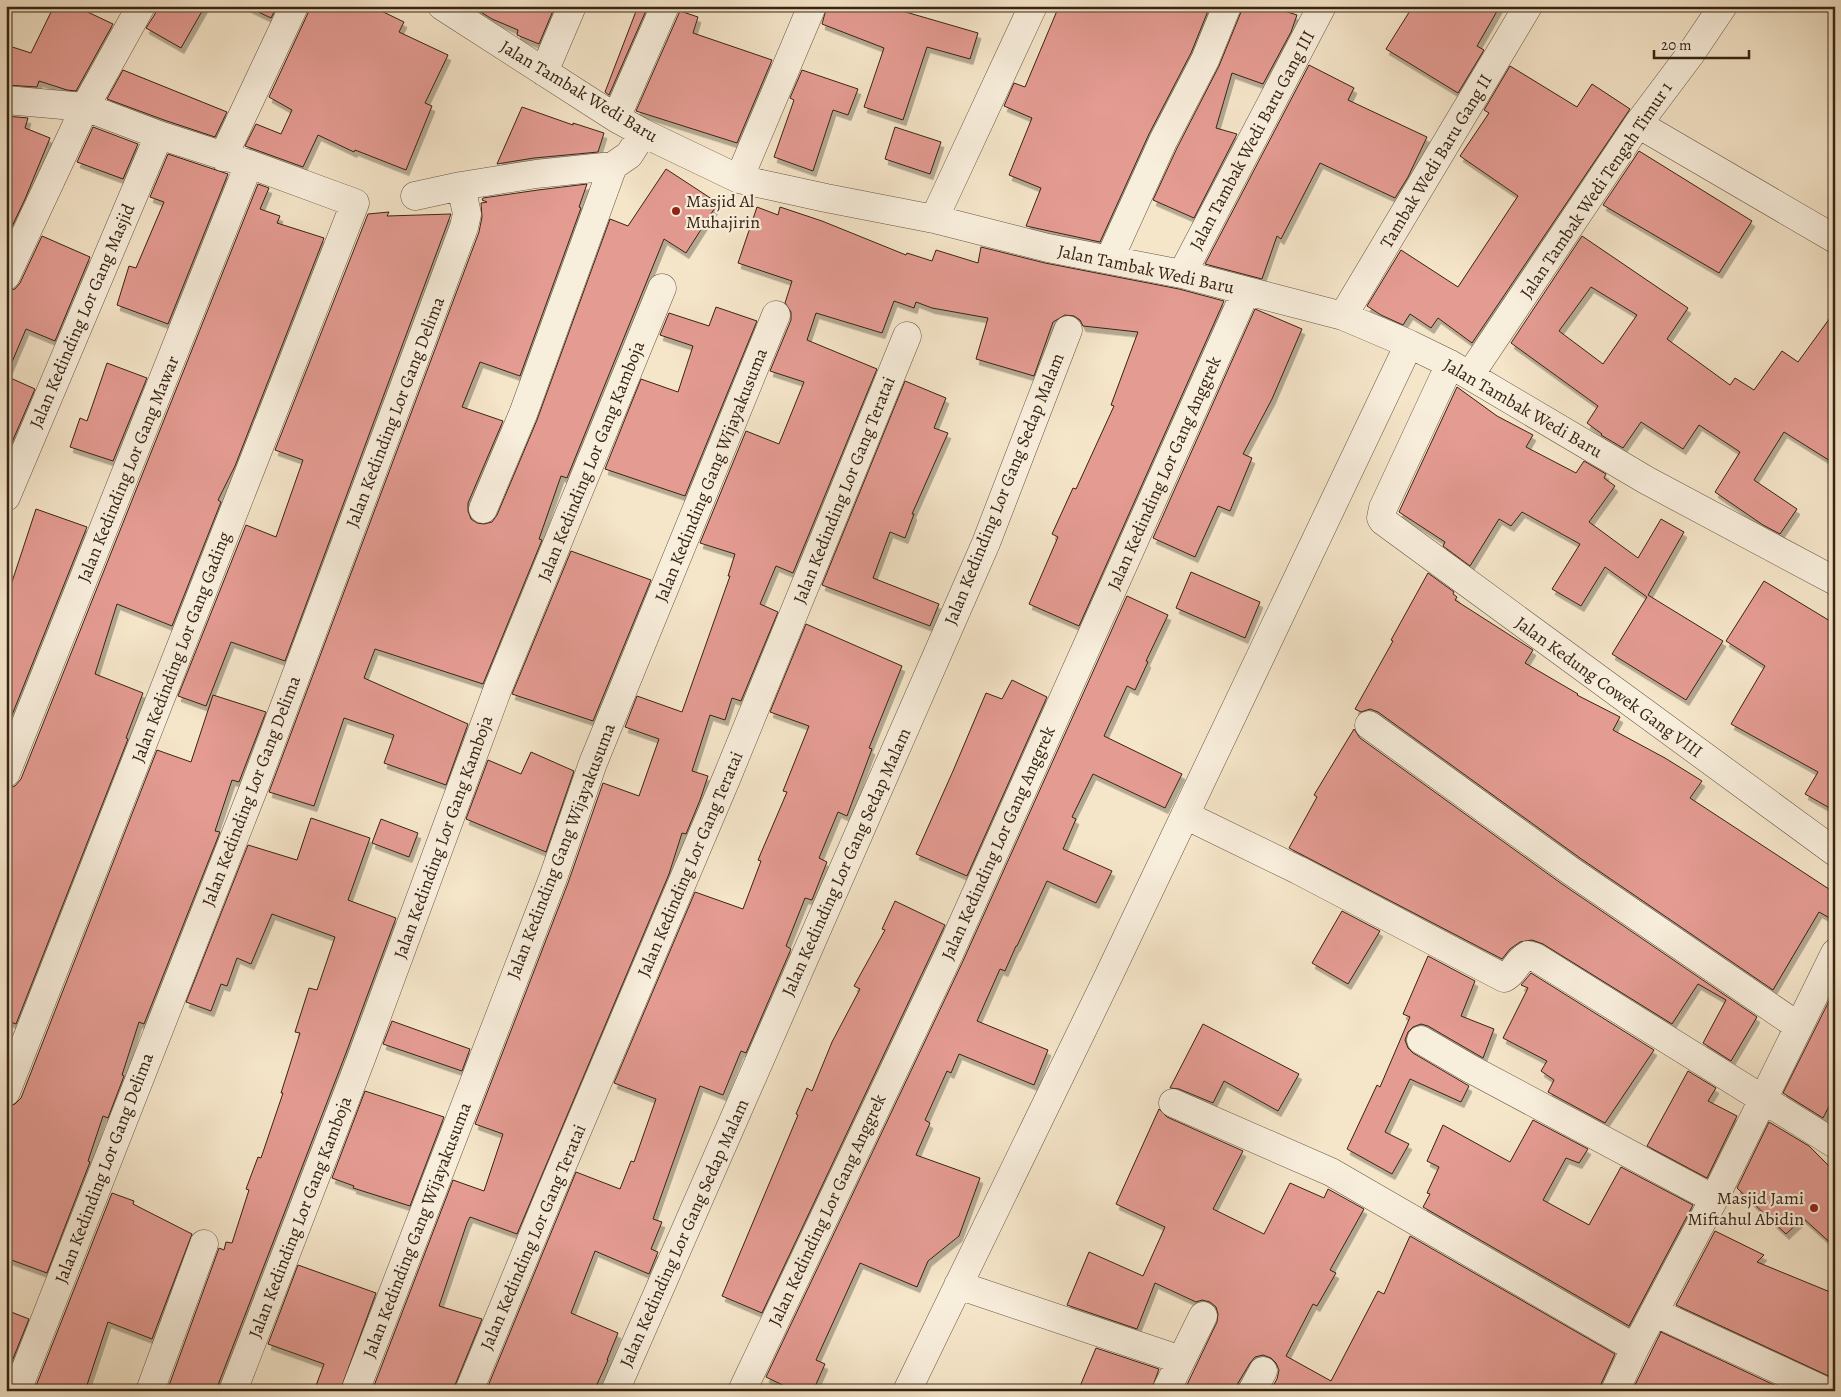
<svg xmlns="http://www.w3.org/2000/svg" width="1841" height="1397" viewBox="0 0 1841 1397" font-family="Alegreya,serif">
<defs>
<filter id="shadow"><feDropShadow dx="3" dy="5.5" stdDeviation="0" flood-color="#0004"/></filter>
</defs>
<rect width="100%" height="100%" fill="#f5e5c9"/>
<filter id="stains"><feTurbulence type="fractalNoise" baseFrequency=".004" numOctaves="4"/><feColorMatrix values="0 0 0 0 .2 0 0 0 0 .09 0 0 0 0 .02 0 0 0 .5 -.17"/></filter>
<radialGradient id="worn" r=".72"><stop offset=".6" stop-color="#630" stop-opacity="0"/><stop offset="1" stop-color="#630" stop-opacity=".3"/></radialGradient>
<!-- building -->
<path fill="#e49b92" stroke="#372413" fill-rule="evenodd" filter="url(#shadow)" d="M54 6H75L113 24 76 91 67 90 39 81 37 87 6 85V45L31 53Z
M157 6H205L181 48 146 28 155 14Z
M246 6H277L271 18Z
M309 6H371L404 22 399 32 448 55 425 103 432 106 406 170 355 150 354 152 318 135 303 167 245 146 256 124 281 134 292 110 269 97 308 13Z
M471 6H555L539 44 517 35 518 30 492 19Z
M638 6H648L609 95 605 92Z
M827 6H885L978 33 970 59 927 47 903 120 864 107 884 48 822 24Z
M1059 6H1210L1191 53 1149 134 1100 242 1026 226 1041 188 1009 175 1032 118 1004 106 1014 83 1025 87Z
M1242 6H1269L1297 15 1291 32 1263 84 1232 73 1216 128 1237 134 1194 218 1153 200 1177 148 1219 66 1241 12Z
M1413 6H1500L1477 46 1484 50 1458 93 1386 49Z
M680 11 698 17 693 33 772 60 737 143 636 111Z
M1309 65 1354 88 1348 100 1427 137 1408 177 1395 198 1320 163 1281 239 1277 236 1262 279 1205 264Z
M1510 66 1577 107 1592 84 1630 109 1472 343 1438 318 1431 328 1410 314 1403 325 1381 315 1367 306 1401 250 1458 287 1518 196 1460 156 1489 113 1484 110Z
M123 70 227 112 215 137 164 120 107 99Z
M802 70 858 89 848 115 833 110 813 171 774 157 794 100 790 98Z
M522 107 573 125V123L604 133 598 152 534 158 497 164Z
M6 116 28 118 25 128 50 138 25 199 6 239Z
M93 127 138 144 123 179 77 162Z
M895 127 941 142 930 174 885 159Z
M1639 151 1752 221 1719 273 1603 205Z
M168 154 228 174 168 324 117 305 129 266 136 268 164 202 150 197Z
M666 169 718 203 686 253 664 239 567 478 561 476 539 539 542 540 483 684 375 649 364 678 468 724 446 785 384 763 394 735 344 718 314 806 269 792 479 232 482 217 481 203 487 202 482 200 483 198 538 190 587 184 579 207 581 208 520 376 480 362 462 407 503 421 468 503V511L471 519 477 523 484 524 492 522 497 515 537 420 610 219 628 226Z
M258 184 269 188 260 209 280 216 277 223 324 238 235 466 218 500 221 502 172 626 117 604 95 674 143 693 126 738 128 739 16 1024 6 1020V788L15 786 21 779Z
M757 207 778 215 780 207 822 221 906 255 907 253 932 261 936 250 978 263 981 247 1045 263 1179 289 1224 301 1079 626 1029 604 1058 537 1052 534 1073 488 1076 489 1114 406 1111 405 1138 332 1083 326 1080 320 1074 316 1065 315 1053 322 1034 376 976 359 988 318 932 308 916 302 914 308 894 301 882 333 816 313 807 340 877 369 793 573 776 566 760 604 778 612 741 701 732 698 725 720 710 715 692 771 708 776 700 800 686 834 682 833 669 874 517 1234 470 1217 467 1223 439 1306 482 1319 455 1385 454 1391H372L453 1180 484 1191 503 1134 475 1124 568 883 603 783 639 796 659 739 625 727 637 696 682 712 730 576H728L735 554 700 543 746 431 779 444 804 382 770 371 791 320V312L785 303 792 281 738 263Z
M389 212 387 216 451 214 285 661 231 642 206 706 178 696 246 525 276 537 303 460 275 450 368 214Z
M42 236 90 257 55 341 26 329 6 376V291L15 289 20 283Z
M1582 236 1688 308 1667 339 1730 385 1735 378 1754 390 1782 351 1798 362 1835 311V464L1784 432 1754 480 1797 509 1780 534 1763 525 1715 492 1740 452 1699 425 1683 449 1641 422 1623 448 1601 435 1602 434 1587 423 1598 406 1511 343ZM1591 287 1637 315 1603 364 1559 331Z
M716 307 757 321 685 496 605 469 641 379 678 392 693 346 660 335 669 313 709 326Z
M1255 309 1302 329 1272 399 1243 454 1252 458 1230 511 1218 506 1195 557 1153 538Z
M107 363 147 378 113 461 70 447 80 418 87 421Z
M6 376 35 389 6 456Z
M905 381 946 398 934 428 948 433 912 514H914L905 538 890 532 873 578 939 604 930 626 822 585Z
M1457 387 1497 416 1533 435 1526 447 1576 473 1584 461 1606 474 1604 478 1615 486 1589 522 1638 558 1661 519 1684 532 1648 595 1723 641 1686 700 1612 654 1647 597 1605 567 1581 606 1552 589 1580 544 1522 512 1511 526 1499 519 1470 566 1443 546 1445 542 1399 512Z
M36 509 87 527 6 730V600Z
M571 551 651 580 593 721 512 694Z
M1191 572 1260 602 1245 638 1176 608Z
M1428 573 1454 592 1453 594 1457 597 1455 600 1533 650 1525 663 1578 694 1577 695 1620 717 1613 730 1665 758 1702 781 1690 798 1835 893V921L1819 912 1773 990 1580 858 1378 712 1370 709 1361 712 1355 709 1393 641 1391 640Z
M1764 581 1835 624V811L1805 794 1818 772 1731 724 1765 666 1726 641Z
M1127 596 1168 615 1146 661 1148 662 1135 690 1127 686 1104 736 1182 774 1165 808 1093 774 1072 817 1076 819 1063 849 1112 871 1096 903 1047 881 1017 946H1016L1005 971 1000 969 977 1021 1048 1050 1034 1085 959 1054 951 1073 947 1071 925 1120 930 1123 916 1155 980 1178 959 1236 928 1261 917 1287 860 1263 816 1360 825 1364 813 1391H795L766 1377 963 961Z
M806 624 902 666 869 748 872 749 847 816 838 812 819 858 827 862 812 900 805 898 786 946 791 949 746 1053 741 1051 723 1095 700 1086 653 1219 662 1222 651 1249 658 1252 649 1274 595 1251 571 1313 618 1333 607 1360H608L594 1391H486L576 1172 620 1189 631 1161 634 1162 656 1099 614 1083 695 892 743 909 761 861 758 860 787 792 783 791 809 726 770 712Z
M1012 680 1047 697 967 876 916 854 953 771 986 693 1002 699Z
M213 695 266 712 239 782 232 780 215 831 220 832 144 1024 139 1022 122 1075 124 1076 108 1118 103 1116 88 1161 90 1162 47 1273 6 1258V1107L15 1104 21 1098 157 750 191 762Z
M1354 729 1360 738 1562 884 1757 1017 1731 1061 1703 1043 1726 1000 1698 984 1672 1024 1543 944 1532 940 1520 942 1510 949 1502 959 1289 848 1317 797 1314 795Z
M531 752 574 771 546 852 466 819 488 760 521 774Z
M311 818 370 838 348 900 396 918 346 1053 218 1385V1391H167L219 1248 224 1250 226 1242 232 1243 249 1190 246 1189 258 1157 261 1158 283 1093H281L300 1033 295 1032 309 988 317 990 335 937 272 914 251 964 237 958 227 986 221 984 211 1011 186 1002 248 845 297 860Z
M381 819 418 833 409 857 372 843Z
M895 901 945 925 762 1313 722 1296 798 1115 796 1114 807 1088 812 1091 832 1042 860 989 854 986 885 930 882 929Z
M1342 911 1380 931 1348 984 1312 963Z
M1428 956 1475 981 1461 1016 1494 1029 1483 1058 1428 1026 1421 1024 1413 1027 1408 1032 1405 1040 1408 1048 1413 1053 1469 1086 1461 1102 1410 1079 1385 1132 1409 1144 1392 1174 1347 1149 1377 1085 1380 1087 1410 1017 1403 1014Z
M1531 973 1654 1050 1605 1123 1548 1092 1554 1080 1541 1071 1547 1061 1503 1038 1528 988 1521 985Z
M1835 989V1095L1823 1118 1783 1093Z
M392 1021 470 1049 462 1071 383 1044Z
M1203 1024 1299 1074 1278 1111 1224 1081 1213 1103 1179 1089 1170 1088Z
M1688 1071 1716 1088 1708 1101 1737 1116 1707 1178 1647 1146Z
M365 1091 444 1117 410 1206 353 1188 354 1186 332 1178Z
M1159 1109 1167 1117 1243 1151 1213 1209 1264 1234 1290 1183 1324 1198 1328 1189 1364 1209 1330 1270 1336 1273 1317 1306 1313 1304 1286 1356 1331 1381 1378 1291 1384 1294 1410 1236 1615 1354 1601 1384 1600 1391H1270L1277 1379 1279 1370 1276 1363 1271 1358 1263 1355 1255 1357 1250 1363 1238 1383 1236 1391H1184L1217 1322 1218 1314 1216 1307 1210 1302 1202 1300 1196 1302 1155 1283 1137 1329 1067 1305 1089 1252 1143 1276 1165 1227 1116 1204Z
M1533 1120 1588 1149 1579 1163 1566 1158 1543 1200 1589 1225 1621 1167 1693 1205 1629 1326 1423 1207 1430 1194 1427 1193 1439 1167 1427 1161 1443 1125 1510 1162Z
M1769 1122 1809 1146 1835 1172V1247L1803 1218 1786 1234 1737 1188Z
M112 1193 134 1201 133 1204 192 1234 152 1339 108 1322 85 1391H34Z
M1715 1231 1764 1255 1757 1262 1835 1294V1379L1676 1305Z
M298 1265 376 1293 340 1391H314L324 1364 268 1344Z
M6 1310 29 1319 6 1376Z
M1661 1332 1787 1391H1632Z
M1096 1348 1159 1369 1151 1391H1078Z"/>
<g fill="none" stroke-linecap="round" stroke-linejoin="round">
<defs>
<path id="street" d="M442 6 616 118 643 133 739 179 826 198 934 219 1048 248 1182 274 1343 316 1409 344 1450 364 1646 480 1835 581
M544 72 572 6
M6 100 85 107 159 135 249 164 355 203 6 1092
M616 118 665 6
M1638 124 1835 239
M223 157 294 6
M739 179 812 6
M415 196 461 186 536 174 613 166 629 155 643 133
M934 219 1033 6
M1109 260 1163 141 1205 60 1227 6
M1182 274 1322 6
M6 276 85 107 141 6
M1343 316 1528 6
M1450 364 1383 508 1381 518 1383 521 1835 852
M1470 375 1638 124 1692 52 1723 6
M6 497 159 135
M483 509 523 414 613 166
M1369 725 1571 871 1798 1026
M6 773 249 164
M1185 815 1298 870 1504 978C1515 973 1515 962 1528 955L1535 957 1835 1144
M1421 1040 1469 1068 1714 1199
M1173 1103 1331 1172 1635 1348
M958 1285 1181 1360
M1654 1312 1825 1391
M17 1391 255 785 464 227 467 214 461 186
M150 1391 204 1244
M233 1391 361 1059 498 688 662 288
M355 1391 553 878 593 763 776 315
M469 1391 551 1192 727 777 907 336
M615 1391 986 543 1068 330
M742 1391 949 954 1246 291
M907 1391 1109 975 1409 344
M1166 1391 1203 1316
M1252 1391 1263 1371
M1615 1391 1635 1348 1714 1199 1835 953"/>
</defs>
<!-- street casing -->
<use href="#street" stroke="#665440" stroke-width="29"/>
<!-- street -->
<use href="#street" stroke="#f8eedc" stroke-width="28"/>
</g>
<!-- markers -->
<g fill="#8f2418" stroke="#f8eedc" stroke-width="2">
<circle cx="676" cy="211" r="5"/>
<circle cx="1814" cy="1208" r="5"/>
</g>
<g text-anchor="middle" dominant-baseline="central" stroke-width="4.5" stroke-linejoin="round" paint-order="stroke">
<!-- street labels -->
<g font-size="18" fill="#372413" stroke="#f8eedc">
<text transform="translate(579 91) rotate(31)">Jalan Tambak Wedi Baru</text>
<text transform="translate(1252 140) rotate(-62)">Jalan Tambak Wedi Baru Gang III</text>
<text transform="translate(1436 161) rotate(-59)">Tambak Wedi Baru Gang II</text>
<text transform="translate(1596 190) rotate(-56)">Jalan Tambak Wedi Tengah Timur 1</text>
<text transform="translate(1146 269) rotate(12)">Jalan Tambak Wedi Baru</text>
<text transform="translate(82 316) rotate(-67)">Jalan Kedinding Lor Gang Masjid</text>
<text transform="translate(1523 408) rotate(30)">Jalan Tambak Wedi Baru</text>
<text transform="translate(395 412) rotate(-69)">Jalan Kedinding Lor Gang Delima</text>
<text transform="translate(591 461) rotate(-68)">Jalan Kedinding Lor Gang Kamboja</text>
<text transform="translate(128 469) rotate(-68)">Jalan Kedinding Lor Gang Mawar</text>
<text transform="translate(1164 473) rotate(-66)">Jalan Kedinding Lor Gang Anggrek</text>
<text transform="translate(711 475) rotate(-68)">Jalan Kedinding Gang Wijayakusuma</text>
<text transform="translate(1004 489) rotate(-68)">Jalan Kedinding Lor Gang Sedap Malam</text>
<text transform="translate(844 490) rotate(-68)">Jalan Kedinding Lor Gang Teratai</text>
<text transform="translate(181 647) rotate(-69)">Jalan Kedinding Lor Gang Gading</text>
<text transform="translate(1609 687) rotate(36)">Jalan Kedung Cowek Gang VIII</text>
<text transform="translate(251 791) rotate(-69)">Jalan Kedinding Lor Gang Delima</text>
<text transform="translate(443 837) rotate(-70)">Jalan Kedinding Lor Gang Kamboja</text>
<text transform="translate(998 843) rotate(-66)">Jalan Kedinding Lor Gang Anggrek</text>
<text transform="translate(561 851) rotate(-69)">Jalan Kedinding Gang Wijayakusuma</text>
<text transform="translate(846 862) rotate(-66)">Jalan Kedinding Lor Gang Sedap Malam</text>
<text transform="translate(690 864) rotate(-67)">Jalan Kedinding Lor Gang Teratai</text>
<text transform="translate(104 1168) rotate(-69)">Jalan Kedinding Lor Gang Delima</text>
<text transform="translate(827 1210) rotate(-65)">Jalan Kedinding Lor Gang Anggrek</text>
<text transform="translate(300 1217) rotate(-69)">Jalan Kedinding Lor Gang Kamboja</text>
<text transform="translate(417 1230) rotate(-69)">Jalan Kedinding Gang Wijayakusuma</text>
<text transform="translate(684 1233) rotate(-66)">Jalan Kedinding Lor Gang Sedap Malam</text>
<text transform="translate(533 1237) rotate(-67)">Jalan Kedinding Lor Gang Teratai</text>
</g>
<!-- poi labels -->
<g font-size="18" fill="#372413" stroke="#f8eedc" text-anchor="start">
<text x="686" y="201">Masjid Al<tspan x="686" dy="21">Muhajirin</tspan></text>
<text x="1804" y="1198" text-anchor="end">Masjid Jami<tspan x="1804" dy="21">Miftahul Abidin</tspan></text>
</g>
</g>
<!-- margin -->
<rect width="1841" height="1397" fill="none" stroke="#f5e5c9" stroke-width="25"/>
<rect x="8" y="8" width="1826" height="1382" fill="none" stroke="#372413" stroke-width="2.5"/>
<rect x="12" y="12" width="1816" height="1372" fill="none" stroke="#372413"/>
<!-- scale -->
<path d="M1654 50v8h95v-8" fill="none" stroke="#372413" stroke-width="2.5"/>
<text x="1661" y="50" font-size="15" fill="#372413" stroke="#f8eedc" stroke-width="4" paint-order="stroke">20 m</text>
<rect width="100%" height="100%" filter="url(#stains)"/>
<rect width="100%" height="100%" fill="url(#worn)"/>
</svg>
